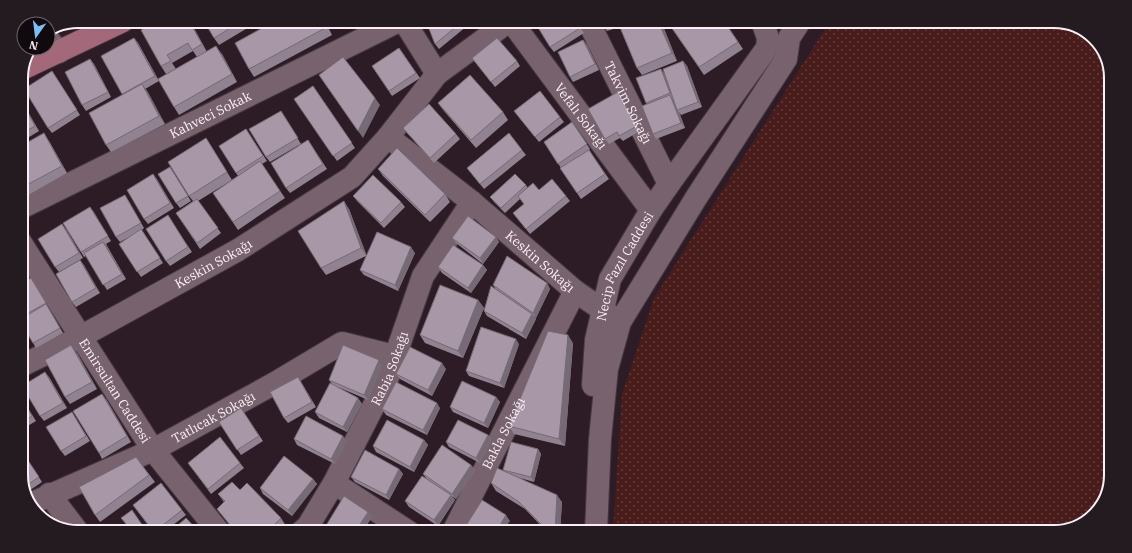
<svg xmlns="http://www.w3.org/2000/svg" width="1132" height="553" viewBox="0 0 1132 553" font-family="'IBM Plex Serif',serif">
<defs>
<pattern id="grass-dots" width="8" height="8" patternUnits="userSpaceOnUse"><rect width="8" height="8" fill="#481c1b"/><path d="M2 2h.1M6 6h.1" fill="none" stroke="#633d3d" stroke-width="1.8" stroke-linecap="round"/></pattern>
</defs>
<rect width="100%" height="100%" fill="#2d1c26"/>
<!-- grass -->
<path fill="url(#grass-dots)" d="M830 21H1054L1079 27 1101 46 1111 74V276L1101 277 1107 492 1105 500 1086 523 1055 532H613L622 394 654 298Z"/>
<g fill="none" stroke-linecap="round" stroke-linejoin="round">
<defs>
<g id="minor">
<path d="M404 21 437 74"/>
<path id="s1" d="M511 21 651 210"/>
<path id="s2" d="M588 21 669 184"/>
<path d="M48 39 59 52"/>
<path d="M388 137 437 74 509 21"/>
<path id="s3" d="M21 208 399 21"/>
<path id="s4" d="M21 243 153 450 219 532"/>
<path id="s5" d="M21 366 82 336 238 250 352 177 388 137 472 202 575 291 620 322"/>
<path id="s6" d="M593 385 596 340 610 279 651 210 669 184 767 48 768 38 762 21"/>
<path d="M334 483 409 532"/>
<path d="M49 494 78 532"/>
<path id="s7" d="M30 504 153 450 275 383 342 343 394 356"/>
<path id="s8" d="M301 532 308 526 334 483 387 380 423 276 472 202"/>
<path id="s9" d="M453 532 575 291"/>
<path d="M596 532 600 439 607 369 620 322 696 198 786 59 789 38 800 21"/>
</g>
<path id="major" d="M24 68 123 21"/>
</defs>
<!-- minor casing -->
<use href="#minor" stroke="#473942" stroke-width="24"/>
<!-- major casing -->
<use href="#major" stroke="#473942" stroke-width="24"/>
<!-- minor -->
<use href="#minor" stroke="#77626d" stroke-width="22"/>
<!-- major -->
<use href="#major" stroke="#a3687a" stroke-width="22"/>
</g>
<!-- wall -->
<path fill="#908290" d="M157 21H190L207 52 222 54 237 82 179 115 174 107 159 81 145 89 165 124 111 152 106 145 122 95 134 38 138 43 158 79 197 57 193 51 172 63 176 69 166 74 161 66Z
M204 21H255L256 23 219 45 214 38Z
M262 21H273L265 25Z
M325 21 332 35 254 77 249 69Z
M426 21H464L467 26 439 49 435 44Z
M576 21 584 33 554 52 550 47Z
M602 21H661L677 61 642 75 637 68 620 27 607 31 603 26Z
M667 21 713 22 724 21 743 49 704 75Z
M583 40 587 45 599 70 573 82 570 77Z
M399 48 420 78 392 96 372 66Z
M472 58 517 61 520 66 495 87Z
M90 59 94 64 111 97 86 111 82 105Z
M683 61 687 66 702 107 681 115 679 112 685 128 656 139 653 134 647 104 646 103 664 72Z
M52 71 80 115 52 133 48 128Z
M313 86 355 148 337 161 294 99Z
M621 97 640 131 623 141 620 138 609 144 605 139Z
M21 100 39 131 21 142Z
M438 103 503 112 508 120 476 148 444 111Z
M281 111 301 144 308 140 327 169 290 193 286 188 299 145 270 162 266 157Z
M518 116 560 117 564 122 539 142Z
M572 122 590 149 589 150 609 179 581 199 560 168H561L544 142Z
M403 128 456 134 460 139 434 163 407 133Z
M246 129 267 161 262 164 285 198 238 230 213 193 238 176 219 146Z
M206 138 232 180 198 201 221 233 200 249 176 213 193 201 189 196Z
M49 141 67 173 21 199V146Z
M522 150 526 155 484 189 467 168Z
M378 169 445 194 450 202 430 222 383 176Z
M173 172 191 201 180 208 176 203Z
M153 174 174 208 148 224 144 219Z
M526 185 528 188 566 196 570 201 530 234 513 213 524 204 520 199 505 213 494 202 490 197Z
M353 196 401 202 405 207 384 228 357 201Z
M128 200 144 228 142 230 163 263 141 277 119 244 129 237 120 242 116 237Z
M90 207 111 241 106 244 126 279 107 290 86 256 84 257 81 252Z
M349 209 366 255 415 253 398 291 364 275 360 270 366 256 326 275 321 268Z
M171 221 192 252 170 266 166 261Z
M66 229 83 258 59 272 55 267Z
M452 238 499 242 483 264 456 243Z
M80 260 100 293 76 307 72 302Z
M483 265 487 270 471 293 442 273 438 267Z
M21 266 29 280 31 278 35 284 63 333 36 348 21 323Z
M547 283 550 289 536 318 534 316 536 319 526 339 487 316 484 311 495 288 493 285Z
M478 300 484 308 463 358 425 343 420 335Z
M573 343 565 446 514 434 509 426Z
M519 344 504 388 469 376 466 371Z
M77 353 97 389 70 404 65 397Z
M382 365 368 400 338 387 358 398 362 404 347 432 319 418 315 412 332 384 329 380Z
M446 369 432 396 400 379 396 374Z
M49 377 67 408 44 421 40 416Z
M298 377 316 407 288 423 284 418Z
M21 397 36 421 21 430Z
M496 397 500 402 488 428 453 412 450 407Z
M106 399 131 442 102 459 99 453Z
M241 408 263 441 241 455 219 422Z
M440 408 427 435 386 415 382 409Z
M75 417 90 441 65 456 61 451Z
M488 435 491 440 480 463 449 447 446 442Z
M294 439 347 441 335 464 297 445Z
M424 440 428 445 414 472 376 452 373 446Z
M21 449 42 482 26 493 21 479Z
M538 449 541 454 534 482 520 478 562 502 560 532H547L525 509 496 491 491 483 504 471 503 470Z
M136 457 155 482 100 522 95 515Z
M188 463H240L244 468 211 494Z
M471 465 475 470 456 499 452 496 455 500 438 526 409 507 405 501 426 478 423 474Z
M399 469 403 474 389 500 355 482 351 477Z
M313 479 317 484 292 516 263 494 260 488Z
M240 490 281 518 286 526 280 532H235L217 509 224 502 218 494Z
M133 505 182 510 186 515 164 532H153Z
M368 512 372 517 362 532H335L330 529 327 524Z"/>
<!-- shaded-wall -->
<path fill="#756a75" d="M189 21H190L207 52 202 44Z
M323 21H325L332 35 327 27Z
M658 21H661L677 61 672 53Z
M134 38 138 43 159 81 155 76Z
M583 40 587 45 599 70 595 64Z
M216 46 222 54 237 82 232 74Z
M90 59 94 64 111 97 108 92Z
M683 61 687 66 702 107 698 102Z
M661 69 665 74 674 98 670 93Z
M142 84 148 92 165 124 159 116Z
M670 95 674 100 677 110 679 112 685 128 681 123Z
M375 98 380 105 363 138 358 131Z
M21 100 39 131 35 126 21 101Z
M44 133 49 141 67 173 62 166Z
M153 174 157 179 174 208 170 203Z
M344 201 349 209 367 256 361 248Z
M90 207 94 212 111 241 108 236Z
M62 224 66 229 83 258 79 253Z
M496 237 499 242 483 264 480 258Z
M103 242 107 247 126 279 122 274Z
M411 247 415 253 398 291 395 285Z
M80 260 84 265 100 293 96 288Z
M483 265 487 270 471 293 468 288Z
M547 283 550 289 536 318 533 313Z
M478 300 484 308 463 358 458 351Z
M532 314 536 319 526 339 522 333Z
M568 335 573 343 565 446 559 439Z
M516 339 519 344 504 388 500 383Z
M71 345 77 353 97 389 92 382Z
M379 360 382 365 368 400 364 395Z
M442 363 446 369 432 396 428 390Z
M45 372 49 377 67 408 63 403Z
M298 377 316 407 312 402Z
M102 394 106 399 131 442 127 436Z
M496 397 500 402 488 428 484 423Z
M358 398 362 404 347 432 343 427Z
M437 403 440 408 427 435 423 430Z
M488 435 491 440 480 463 476 458Z
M343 436 347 441 335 464 331 459Z
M424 440 428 445 414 472 410 467Z
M538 449 541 454 534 482 531 477Z
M471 465 475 470 456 499 452 494Z
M399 469 403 474 389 500 386 495Z
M313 479 317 484 292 516 288 510Z
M451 495 455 500 438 526 434 520Z
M557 495 562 502 560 532H555Z
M368 512 372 517 362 532H355Z
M506 515 510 521 502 532H496Z"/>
<!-- building -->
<path fill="#a797a7" stroke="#756a75" d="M157 21H189L202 44 192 50 188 43 167 55 171 61 161 66 141 30Z
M204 21H242L214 38Z
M275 21H323L327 27 249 69 235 43Z
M426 21H463L435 44Z
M534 21H576L580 28 550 47Z
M602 21H617L603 26Z
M628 21H658L672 53 637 68 619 25Z
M667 21H712L713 22 714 21H724L738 42 699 67Z
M134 38 155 76 122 94 101 56Z
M497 38 517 61 491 82 472 58Z
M583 40 595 64 570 77 558 52Z
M216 46 232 74 174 107 158 79Z
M399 48 416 73 389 91 372 66Z
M343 57 375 98 358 131 319 75Z
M90 59 108 92 82 105 65 72Z
M683 61 698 102 677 110 663 69Z
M661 69 670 93 646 103 636 78Z
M52 71 77 110 48 128 24 89Z
M470 75 503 112 471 140 438 103Z
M142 84 159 116 106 145 89 113Z
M313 86 352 143 333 156 294 99Z
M540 91 560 117 535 137 514 111Z
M618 92 637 126 619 136 617 132 605 139 588 109Z
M670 95 681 123 653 134 642 106Z
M21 101 35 126 21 134Z
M429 104 456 134 430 158 403 128Z
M281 111 298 138 266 157 249 129Z
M572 122 587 144 558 164 544 142Z
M246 129 263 156 236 173 219 146Z
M44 133 62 166 21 188V146Z
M509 133 522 150 480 184 467 168Z
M206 138 227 172 189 196 168 162Z
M308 140 323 164 286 188 271 163Z
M397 148 445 194 425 215 378 169Z
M589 150 605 174 577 193 560 168Z
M260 161 280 191 233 222 213 193Z
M170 167 188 196 176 203 158 174Z
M153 174 170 203 144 219 127 190Z
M515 174 526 185 501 208 490 197Z
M373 175 401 202 381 223 353 196Z
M552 179 566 196 526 229 513 213 524 204 518 196 533 183 539 190Z
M125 195 141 223 116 237 100 208Z
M197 199 218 228 197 243 176 213Z
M344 201 361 248 321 268 298 231Z
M90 207 108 236 81 252 63 223Z
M168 215 188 247 166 261 146 229Z
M468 216 496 237 480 258 452 238Z
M62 224 79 253 55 267 38 239Z
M141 229 160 258 137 272 119 244Z
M377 232 411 247 395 285 360 270Z
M103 242 122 274 103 285 84 253Z
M453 245 483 265 468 288 438 267Z
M507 256 547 283 533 313 493 285Z
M80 260 96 288 72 302 56 274Z
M21 268 28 279 21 282Z
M31 278 46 303 21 317V284Z
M440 285 478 300 458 351 420 335Z
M491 286 532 314 522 333 484 311Z
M46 304 60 328 33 343 21 323V319Z
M481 327 516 339 500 383 466 371Z
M548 331 568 335 559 439 509 426Z
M71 345 92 382 65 397 45 360Z
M343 345 379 360 364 395 329 380Z
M410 347 442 363 428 390 396 374Z
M45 372 63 403 40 416 22 386Z
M298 377 312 402 284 418 270 392Z
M462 381 496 397 484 423 450 407Z
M396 382 437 403 423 430 382 409Z
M330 383 358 398 343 427 315 412Z
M102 394 127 436 99 453 73 411Z
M21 397 32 416 21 423Z
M241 408 259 436 237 450 219 422Z
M72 412 86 436 61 451 46 427Z
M306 416 343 436 331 459 294 439Z
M387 420 424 440 410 467 373 446Z
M458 420 488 435 476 458 446 442Z
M220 437 240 463 208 489 188 463Z
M511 442 538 449 531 477 503 470Z
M442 445 471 465 452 494 423 474Z
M21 450 39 477 24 487 21 479Z
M365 450 399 469 386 495 351 477Z
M284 456 313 479 288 510 260 488Z
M136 457 149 475 95 515 79 487Z
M497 468 557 495 555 532H549L519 502 491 483Z
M422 476 451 495 434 520 405 501Z
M232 482 240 490 247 483 281 518 267 532H236L217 509 225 501 218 494Z
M161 483 182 510 154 532 133 505Z
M344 496 368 512 355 532H340L327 524Z
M482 500 506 515 496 532H462Z
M35 508 40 515 33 509Z
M132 510 147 532H117L127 525 121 518Z
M186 518 199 532H170Z
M372 525 379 532H367Z
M112 528 115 532H106Z"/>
<g text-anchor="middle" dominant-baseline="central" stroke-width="4" stroke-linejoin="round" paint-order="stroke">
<!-- street labels -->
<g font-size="13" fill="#fbeff5" stroke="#10090d">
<text stroke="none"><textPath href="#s2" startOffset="91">Takvim Sokağı</textPath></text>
<text stroke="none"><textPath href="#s3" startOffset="211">Kahveci Sokak</textPath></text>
<text stroke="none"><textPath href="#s1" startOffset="118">Vefalı Sokağı</textPath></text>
<text stroke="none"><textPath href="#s5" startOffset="632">Keskin Sokağı</textPath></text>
<text stroke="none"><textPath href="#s5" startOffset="218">Keskin Sokağı</textPath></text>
<text stroke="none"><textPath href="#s6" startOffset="125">Necip Fazıl Caddesi</textPath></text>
<text stroke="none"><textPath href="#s8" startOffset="187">Rabia Sokağı</textPath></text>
<text stroke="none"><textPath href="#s4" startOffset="175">Emirsultan Caddesi</textPath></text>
<text stroke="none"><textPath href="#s7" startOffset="203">Tatlıcak Sokağı</textPath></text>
<text stroke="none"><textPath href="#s9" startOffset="111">Bakla Sokağı</textPath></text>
</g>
</g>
<!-- crop -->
<path d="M0 0H1132V553H0ZM78 28H1054A50 50 0 0 1 1104 78V475A50 50 0 0 1 1054 525H78A50 50 0 0 1 28 475V78A50 50 0 0 1 78 28Z" fill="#231b20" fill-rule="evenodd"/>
<path fill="none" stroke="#fbeff5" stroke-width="2" d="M78 28H1054A50 50 0 0 1 1104 78V475A50 50 0 0 1 1054 525H78A50 50 0 0 1 28 475V78A50 50 0 0 1 78 28Z"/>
<!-- north arrow -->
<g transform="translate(36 36) rotate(194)"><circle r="19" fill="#10090d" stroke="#6e656a"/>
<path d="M0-3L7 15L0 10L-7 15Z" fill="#7bbef8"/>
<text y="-6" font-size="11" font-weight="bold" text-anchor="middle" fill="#fbeff5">N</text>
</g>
</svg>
